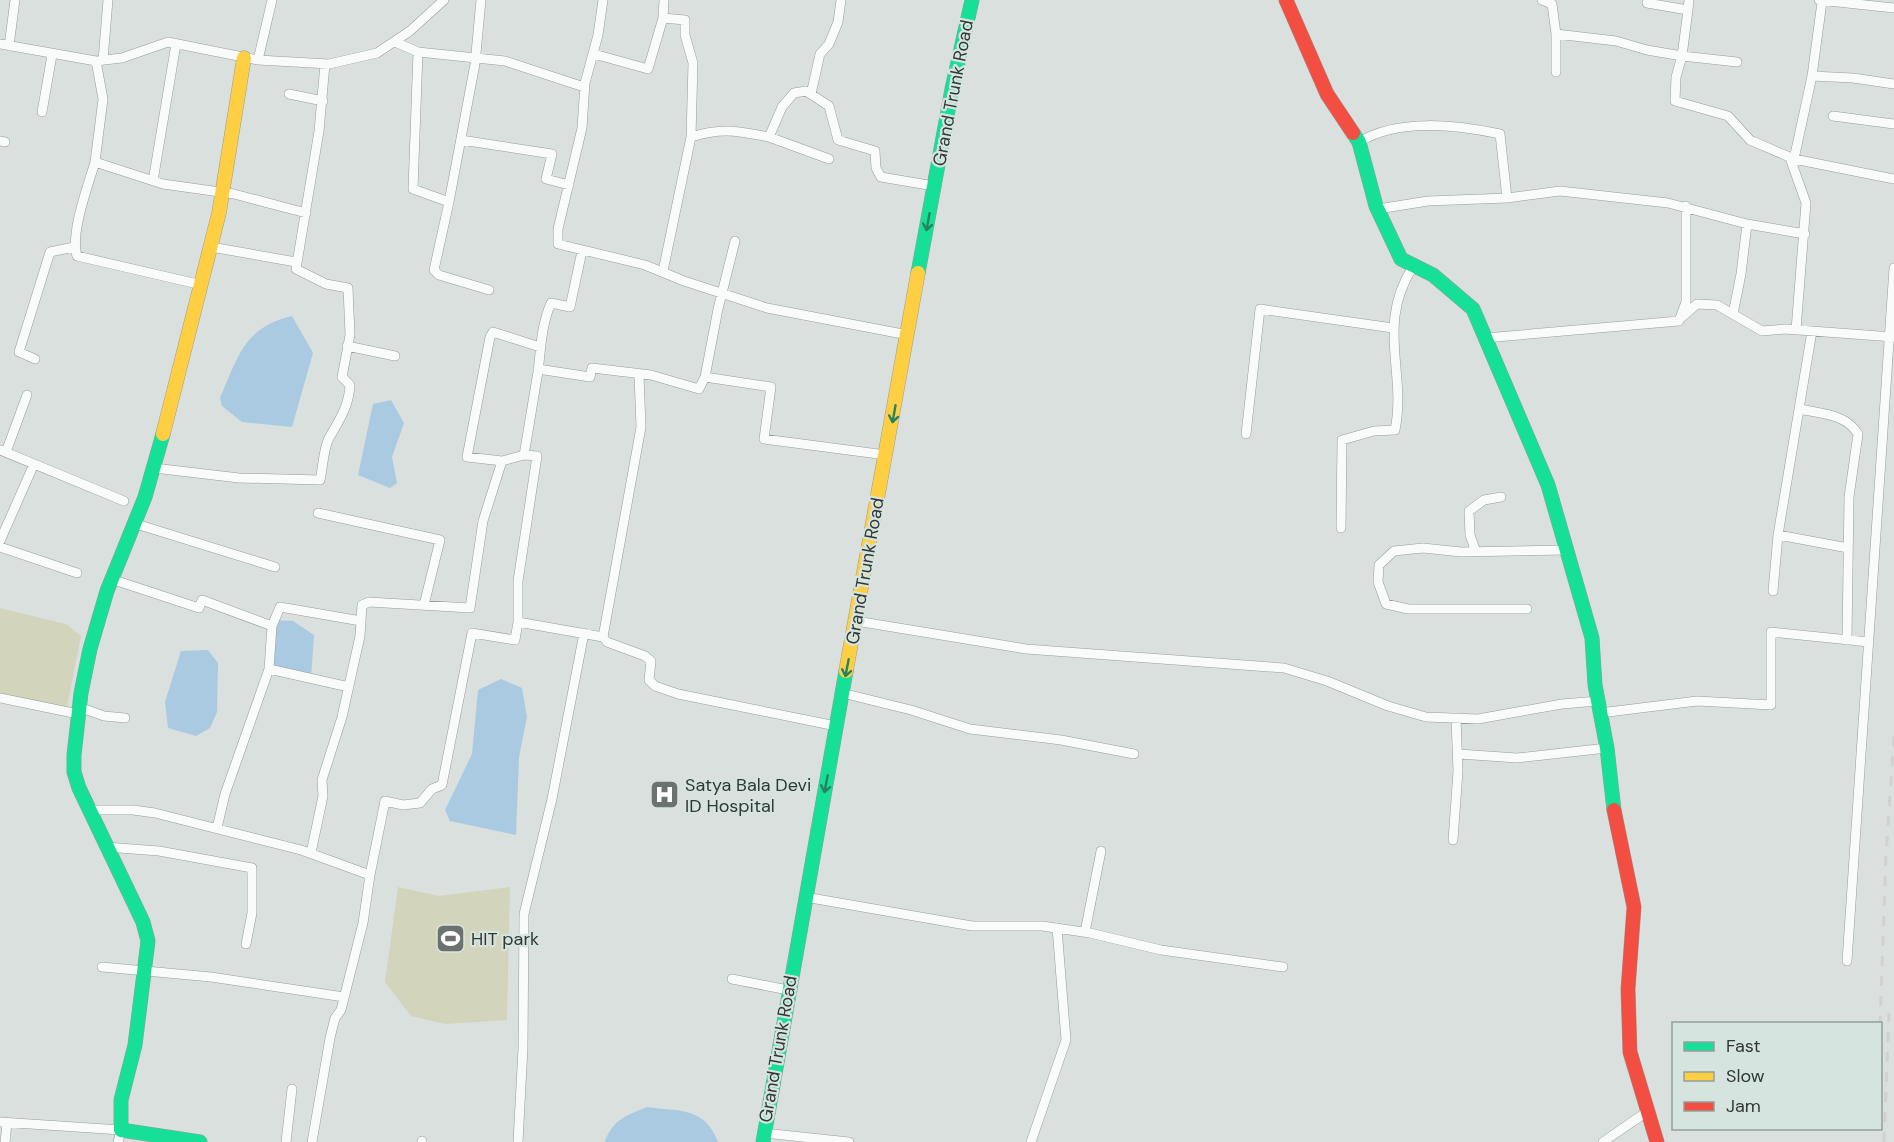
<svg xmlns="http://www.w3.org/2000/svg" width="1894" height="1142" viewBox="0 0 1894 1142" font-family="'DM Sans',sans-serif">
<rect width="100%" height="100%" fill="#dae0de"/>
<!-- green -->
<path fill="#d2d4bc" d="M0 608 66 624 81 636 67 707 0 694Z
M398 887 439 896 510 887 507 1020 445 1024 411 1016 385 982Z"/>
<!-- water -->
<path fill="#aacae2" d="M292 316 313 353 292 427 242 422 222 406 220 398C238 357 244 327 292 316Z
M391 400 404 423 392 457 397 483 390 488 358 475 373 404Z
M274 620 293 621 314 635 311 678 277 676 266 663Z
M208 650 218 663 217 712 210 728 196 736 168 728 165 702 181 651Z
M501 679 522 688 527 717 519 757 516 835 450 821 445 810 472 754 478 690Z
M647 1107C680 1112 704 1106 718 1142H605C612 1120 627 1115 647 1107Z"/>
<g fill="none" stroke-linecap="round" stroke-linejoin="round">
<defs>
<path id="street" d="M603 0 598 35 585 83 582 128 558 229V244L645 265 684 281 767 308 908 335
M1542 0 1552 4 1556 34 1616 41 1647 50 1682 56 1688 10
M1819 0 1894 8
M1647 3 1688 10 1689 0
M663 18 685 20V35L693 63 691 137
M1556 34V72
M395 42 418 52 505 61 584 87
M0 44 96 61 122 58 168 42 258 60 329 64 377 53 410 31 444 0
M9 46 15 0
M418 52 413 189 449 202 475 64 481 0
M594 54 648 69 663 18 664 0
M103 60 108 0
M258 60 272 0
M96 61 103 99 95 162 163 184 234 194 306 213
M1737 62 1682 56 1676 77 1675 101 1728 116 1750 140 1794 159 1894 179
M1812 76 1853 78 1894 84
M289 94 323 101
M811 94 820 54 829 44 838 22 841 0
M42 112 52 55
M1833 116 1894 124
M769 137 829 159
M461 140 552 154 546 179 569 185
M0 141 5 142
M1359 142C1399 118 1456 125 1500 134L1507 198
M1790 158 1806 203 1796 330
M1794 159 1812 76 1822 2
M95 162C88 186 70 233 77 256L202 285
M153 181 176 44
M449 202 434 270 439 275 489 290
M1378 209 1428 201 1507 198 1560 191 1668 203 1747 224 1805 234
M211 247 296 262
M663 271 691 137C723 127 737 131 769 137L782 107 794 93 806 91 829 106 838 140 875 151 876 168 881 177 934 186
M1733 314 1741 274 1747 224
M1682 317 1697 304 1717 305 1762 331 1785 329 1893 337
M1485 338 1679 321 1686 302V206
M347 346 395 356
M35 359 19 352 50 252 74 247
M538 369 590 377 592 368 651 375 699 389 705 377 718 309 735 241
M705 377 771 387 764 439 886 455
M1800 409C1822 414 1846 414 1858 434L1849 497 1847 640
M1246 434 1260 309 1393 328
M0 450 124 501
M6 452 27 395
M524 455C529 427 533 400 538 372 541 348 541 326 551 303L570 307 582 251
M154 468 239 478 320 480C323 468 323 450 329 438 339 421 349 406 350 385L342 377 350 335 348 288 326 284 296 269 319 131 325 64
M318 513 440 540 424 605
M133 523 275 567
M1341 528 1342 440 1374 431 1395 430C1407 372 1375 324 1414 265
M1778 535 1848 548
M0 541 34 464
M0 547 77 573
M1476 552 1470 535 1469 511 1484 500 1501 497
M111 579 199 608 202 600 272 626 280 607 361 621
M1773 591 1778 535 1812 331
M1527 609H1408L1386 604 1378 582 1379 565 1394 551 1423 548 1461 552 1567 550
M856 621 1026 649 1284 668 1327 681 1388 706 1426 717 1478 719 1562 704 1598 701
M518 622V581L537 456 524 455 502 461 467 457 490 337 493 332 540 347
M603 637 641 427 639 375
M269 669 349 687
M842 693 911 710 970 729 1061 740 1134 754
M0 698 78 714
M79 707 104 716 125 718
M1600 713 1697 701 1771 705V632L1869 642
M1459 754 1517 758 1607 748
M88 810H133L155 813 301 850 370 875 363 923 341 1010 335 1018 330 1038 312 1142
M217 828 225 794 269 669 272 626
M1453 840 1458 771 1456 718
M106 847 159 851 252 868V913L246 944
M311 853 323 796 322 780 342 717 360 636 362 605 369 602 470 608 483 521 502 461
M370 875 385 801 403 805 420 803 432 789 442 785 472 633 515 640 518 622 603 637 607 642 645 656 651 661 649 680 655 686 678 694 836 726
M805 897 972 926H1042L1090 933 1161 950 1283 967
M1085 932 1101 851
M1847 961 1894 268
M102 967 211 977 344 997
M732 979 788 990
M0 1122 121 1130 118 1142
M764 1133 849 1142
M5 1142 7 1123
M286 1142 292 1089
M422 1142V1141
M518 1142 523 1048 524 914 552 799 584 633
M1031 1142 1066 1040 1057 928
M1603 1142 1648 1111"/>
<path id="fast" d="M1353 133 1359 142 1376 206 1401 259 1433 275 1473 309 1548 485 1592 638 1595 685 1607 748 1614 810
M918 273 952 89 972 0
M163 434 145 497 107 591 90 649 81 693 74 755V772L79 788 143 922 148 941 135 1045 121 1100V1130L200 1142
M763 1142 846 671"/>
<path id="slow" d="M163 434 219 213 244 58
M846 671 918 273"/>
<path id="jam" d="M1286 0 1327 94 1353 133
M1614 810 1634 907 1628 989 1630 1052 1657 1142"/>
</defs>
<!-- street casing -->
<use href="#street" stroke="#979c9a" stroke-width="10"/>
<!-- fast casing -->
<use href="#fast" stroke="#979c9a" stroke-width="15"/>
<!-- slow casing -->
<use href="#slow" stroke="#979c9a" stroke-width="15"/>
<!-- jam casing -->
<use href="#jam" stroke="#979c9a" stroke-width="15"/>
<!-- street -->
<use href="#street" stroke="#f9fafa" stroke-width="9"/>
<!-- fast -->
<use href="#fast" stroke="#16e098" stroke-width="14"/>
<!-- slow -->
<use href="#slow" stroke="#ffcf43" stroke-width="14"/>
<!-- jam -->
<use href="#jam" stroke="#f24e42" stroke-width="14"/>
<!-- rail -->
<path stroke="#cfd2d0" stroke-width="3" stroke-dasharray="10 10" stroke-linecap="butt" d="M1880 1026 1886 854 1894 736
M1884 1142 1889 1013"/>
</g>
<!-- one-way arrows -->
<defs><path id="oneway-shaft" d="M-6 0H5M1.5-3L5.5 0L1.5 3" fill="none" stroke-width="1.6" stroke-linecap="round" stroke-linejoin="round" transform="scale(1.5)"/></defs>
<g stroke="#258362">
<use href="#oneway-shaft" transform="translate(928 222) rotate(100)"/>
<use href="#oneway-shaft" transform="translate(894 414) rotate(100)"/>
<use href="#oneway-shaft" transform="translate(847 668) rotate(101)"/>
<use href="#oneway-shaft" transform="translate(826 784) rotate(101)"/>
</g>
<!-- icons -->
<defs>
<symbol id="hospital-square" viewBox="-11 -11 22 22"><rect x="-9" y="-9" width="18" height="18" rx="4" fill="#6c7270" stroke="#d6e4df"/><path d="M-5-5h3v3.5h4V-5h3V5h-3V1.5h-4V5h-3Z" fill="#fff"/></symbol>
<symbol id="stadium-square" viewBox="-11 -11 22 22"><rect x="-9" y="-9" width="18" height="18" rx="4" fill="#6c7270" stroke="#d6e4df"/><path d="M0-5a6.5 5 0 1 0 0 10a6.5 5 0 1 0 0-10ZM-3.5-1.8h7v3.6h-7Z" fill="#fff"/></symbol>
</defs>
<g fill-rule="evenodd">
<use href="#hospital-square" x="648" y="778" width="33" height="33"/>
<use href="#stadium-square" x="434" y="922" width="33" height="33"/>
</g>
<g text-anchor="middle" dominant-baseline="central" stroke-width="4.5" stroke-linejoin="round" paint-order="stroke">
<!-- street labels -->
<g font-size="18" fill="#313735" stroke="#d6e4df">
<text transform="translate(953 93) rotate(-79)">Grand Trunk Road</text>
<text transform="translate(865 571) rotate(-80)">Grand Trunk Road</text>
<text transform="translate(778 1049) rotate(-80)">Grand Trunk Road</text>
</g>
<!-- poi labels -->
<g font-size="18" fill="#313735" stroke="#d6e4df" text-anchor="start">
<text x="685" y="785">Satya Bala Devi<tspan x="685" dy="21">ID Hospital</tspan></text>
<text x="471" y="939">HIT park</text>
</g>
</g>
<!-- legend -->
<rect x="1672" y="1022" width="210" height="108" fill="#d6e4df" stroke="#949f9b" stroke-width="1.5"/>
<rect x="1684" y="1042" width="30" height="9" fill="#16e098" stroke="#949f9b" stroke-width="1.5"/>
<text x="1726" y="1052" font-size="18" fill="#313735">Fast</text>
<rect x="1684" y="1072" width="30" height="9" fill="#ffcf43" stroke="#949f9b" stroke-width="1.5"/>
<text x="1726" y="1082" font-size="18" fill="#313735">Slow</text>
<rect x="1684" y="1102" width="30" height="9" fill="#f24e42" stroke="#949f9b" stroke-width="1.5"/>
<text x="1726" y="1112" font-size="18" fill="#313735">Jam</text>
</svg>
